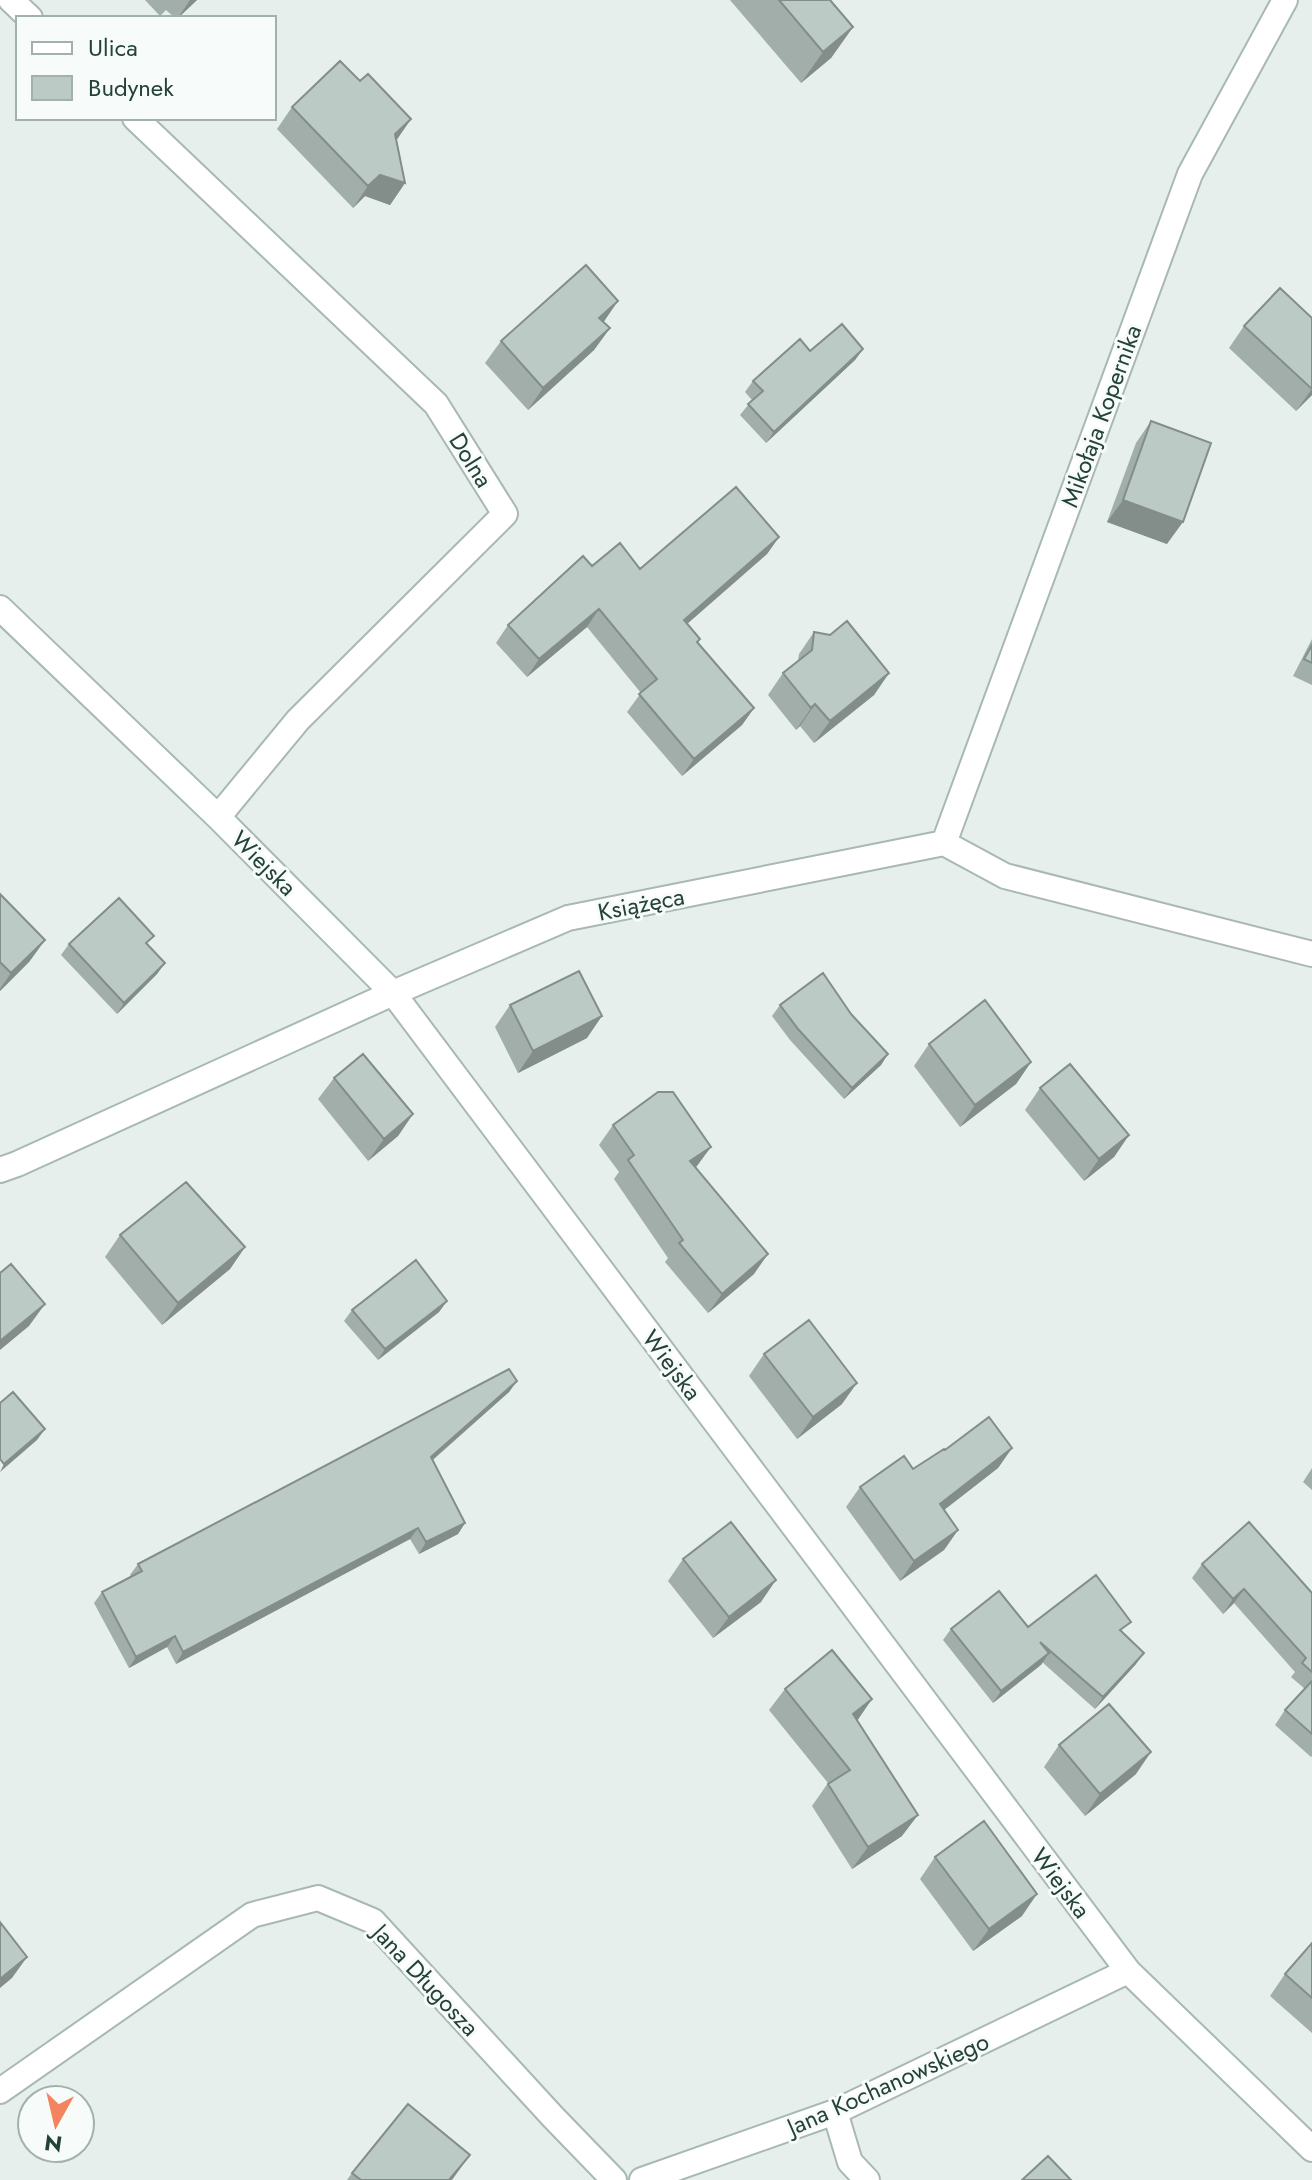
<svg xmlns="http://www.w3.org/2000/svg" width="1312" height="2180" viewBox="0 0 1312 2180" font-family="Jost,sans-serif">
<rect width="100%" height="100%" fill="#e6efeb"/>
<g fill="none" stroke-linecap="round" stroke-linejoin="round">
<defs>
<path id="minor" d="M11 0 30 18
M135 118 436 404 505 514 298 720 218 817
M0 608 218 817 393 993 1128 1971 1312 2149
M944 843 1190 174 1285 0
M0 1170 17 1164 393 993 568 918 944 843 1005 876 1312 954
M0 2091 252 1915 318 1898 373 1921 553 2117 614 2180
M835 2112 850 2162 867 2180
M642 2180 835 2112 1128 1971"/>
</defs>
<!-- minor casing -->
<use href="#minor" stroke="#a8b8b2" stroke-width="28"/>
<!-- minor -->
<use href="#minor" stroke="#fff" stroke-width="24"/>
</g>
<!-- wall -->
<path fill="#a1aea9" d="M145 0H197L178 18H175L166 10 160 16Z
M730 0H830L853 27 831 58 801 83Z
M360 81 411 119 396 140 405 183 390 205 365 196 353 208 277 129 292 107Z
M1312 318V395L1296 411 1229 348 1244 326Z
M610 328 594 350 528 410 485 363 501 341Z
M863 349 855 360 766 443 740 415 752 400 745 392 753 381 810 351Z
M1151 421 1167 544 1107 522 1136 443Z
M779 537 767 554 687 624 700 639 698 642 754 708 742 725 682 776 627 712 641 693 587 627 527 677 496 643 508 625 592 566 640 569Z
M814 632 889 673 874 695 814 743 800 726 796 730 768 695 783 673 798 661 799 654Z
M1312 639V685L1293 676Z
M0 894 45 940 29 962 0 991Z
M69 944 148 945 165 963 157 974 117 1014 61 955Z
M510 1005 587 1038 518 1073 495 1027Z
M780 1005 851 1014 888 1054 881 1065 844 1099 790 1040 772 1016Z
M929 1044 1031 1062 1016 1084 960 1127 914 1066Z
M334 1078 413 1114 398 1136 368 1161 318 1099Z
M1040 1088 1129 1135 1114 1157 1084 1181 1025 1110Z
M613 1125 697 1166 695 1167 754 1274 708 1313 665 1262 668 1258 614 1179 619 1172 599 1145Z
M120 1235 245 1247 230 1269 162 1325 105 1257Z
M447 1301 439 1312 378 1360 344 1321 352 1310Z
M764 1354 842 1404 797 1439 749 1376Z
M517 1381 509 1392 433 1460 465 1523 458 1534 419 1554 410 1539 176 1664 167 1647 129 1668 94 1603 102 1592 131 1576 130 1575 138 1564Z
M1012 1448 998 1468 944 1510 958 1530 944 1550 900 1581 846 1507 860 1487 913 1469 945 1450Z
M1312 1468V1490L1303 1482Z
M683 1559 761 1602 713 1638 668 1581Z
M1202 1564 1312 1593V1756L1311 1757 1275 1725 1285 1710 1305 1689 1291 1677 1295 1672 1234 1603 1223 1614 1192 1578Z
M1028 1627 1123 1633 1136 1664 1095 1709 1042 1662 993 1703 943 1640 951 1629Z
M785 1689 872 1699 857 1720 902 1836 852 1869 812 1806 828 1783 769 1710Z
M1059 1745 1136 1774 1085 1816 1044 1767Z
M935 1857 1022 1916 973 1951 920 1879Z
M1312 1943V2033L1270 1996 1285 1974Z
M352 2173 452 2180H347Z"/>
<!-- shaded-wall -->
<path fill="#838d89" d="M190 0H197L178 18Z
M853 27 831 58 801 83 823 52Z
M411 119 396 141 395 134Z
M380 175 405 183 390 205 365 196 353 208 368 186Z
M618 301 603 323 599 318Z
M610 328 594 350 528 410 543 388Z
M863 349 855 360 766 443 774 432Z
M1312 389V395L1296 411Z
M1123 500 1183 522 1167 544 1107 522Z
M779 537 767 554 672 637 684 620Z
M599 609 587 627 527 677 539 659Z
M889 673 874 695 814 743 830 721Z
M815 704 800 726 796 730 811 708Z
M754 708 742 725 682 776 694 759Z
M45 940 29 962 0 991V989L11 973Z
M165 963 157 974 117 1014 124 1003Z
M602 1016 587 1038 518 1073 533 1051Z
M888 1054 881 1065 844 1099 852 1088Z
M1031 1062 1016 1084 960 1127 975 1105Z
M413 1114 398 1136 368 1161 384 1139Z
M1129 1135 1114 1157 1084 1181 1099 1159Z
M711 1147 697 1166 677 1181 690 1161Z
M245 1247 230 1269 162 1325 178 1303Z
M768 1254 754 1274 708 1313 722 1294Z
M447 1301 439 1312 378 1360 385 1349Z
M45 1304 29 1326 0 1350V1341Z
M517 1381 509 1392 423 1468 431 1457Z
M857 1383 842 1404 797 1439 813 1417Z
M45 1429 37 1440 0 1472 4 1464Z
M1012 1448 998 1468 926 1524 940 1504Z
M465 1523 458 1534 419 1554 426 1542Z
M418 1528 410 1539 176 1664 183 1652Z
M958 1530 944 1550 900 1581 914 1561Z
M776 1580 761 1602 713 1638 729 1617Z
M1244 1589 1234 1603 1223 1614 1233 1599Z
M175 1636 167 1647 129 1668 136 1657Z
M1049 1653 1041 1665 993 1703 1001 1691Z
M1144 1653 1136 1664 1095 1709 1103 1697Z
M872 1699 857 1721 853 1714Z
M1151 1752 1136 1774 1085 1816 1100 1794Z
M918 1815 902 1836 852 1869 868 1847Z
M1037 1894 1022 1916 973 1951 989 1929Z
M27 1957 12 1978 0 1988V1979Z
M470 2155 452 2180H449Z"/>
<!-- building -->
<path fill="#bbcac4" stroke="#838d89" stroke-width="2" d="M779 0H830L853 27 823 52Z
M340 61 360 81 368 74 411 119 395 134 405 183 380 175 368 186 292 107Z
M586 265 618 301 599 318 610 328 543 388 501 341Z
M1280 288 1312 318V389L1244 326Z
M842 324 863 349 774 432 748 404 763 391 753 381 800 339 810 351Z
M1151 421 1211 443 1183 522 1123 500Z
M736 487 779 537 684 620 700 639 697 642 754 708 694 759 639 694 657 679 599 609 539 659 508 625 583 556 592 566 620 543 640 569Z
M847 621 889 673 830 721 815 704 811 708 783 673 812 650 814 632 830 635Z
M1312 645V663L1304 659Z
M0 894 45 940 11 973 0 962Z
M119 898 154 936 146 943 165 963 124 1003 69 944Z
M579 971 602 1016 533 1051 510 1005Z
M823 973 851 1014 888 1054 852 1088 798 1029 780 1005Z
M985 1000 1031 1062 975 1105 929 1044Z
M363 1054 413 1114 384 1139 334 1078Z
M1070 1064 1129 1135 1099 1159 1040 1088Z
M658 1092H673L711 1147 690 1161 768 1254 722 1294 679 1243 683 1240 628 1160 634 1155 613 1125Z
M186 1182 245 1247 178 1303 120 1235Z
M416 1260 447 1301 385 1349 352 1310Z
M11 1264 45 1304 0 1341V1273Z
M809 1320 857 1383 813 1417 764 1354Z
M509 1369 517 1381 431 1457 465 1523 426 1542 418 1528 183 1652 175 1636 136 1657 102 1592 142 1571 138 1564Z
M13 1392 45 1429 4 1464 0 1459V1403Z
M989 1417 1012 1448 940 1504 958 1530 914 1561 860 1487 904 1456 913 1469 944 1449 945 1450Z
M731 1522 776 1580 729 1617 683 1559Z
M1249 1522 1312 1593V1672L1302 1663 1306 1658 1244 1589 1233 1599 1202 1564Z
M1096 1575 1131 1622 1120 1630 1144 1653 1103 1697 1040 1642 1049 1653 1001 1691 951 1629 999 1591 1028 1627Z
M832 1650 872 1699 853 1714 918 1815 868 1847 828 1784 850 1770 785 1689Z
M1312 1681V1734L1285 1710Z
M1109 1704 1151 1752 1100 1794 1059 1745Z
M984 1821 1037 1894 989 1929 935 1857Z
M0 1922 27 1957 0 1979Z
M1312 1943V1998L1285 1974Z
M408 2104 470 2155 449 2180H361L352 2173Z
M1048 2156 1071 2180H1022Z"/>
<g text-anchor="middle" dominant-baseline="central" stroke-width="6" stroke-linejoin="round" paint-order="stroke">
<!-- street labels -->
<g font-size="24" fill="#24423a" stroke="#f7fbf9">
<text transform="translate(1101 416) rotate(-70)">Mikołaja Kopernika</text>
<text transform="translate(471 460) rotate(58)">Dolna</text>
<text transform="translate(264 863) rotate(45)">Wiejska</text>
<text transform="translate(641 904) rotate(-11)">Książęca</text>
<text transform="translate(672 1365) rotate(53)">Wiejska</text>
<text transform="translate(1061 1883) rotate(53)">Wiejska</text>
<text transform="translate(426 1980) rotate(47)">Jana Długosza</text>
<text transform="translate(888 2084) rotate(-24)">Jana Kochanowskiego</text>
</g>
</g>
<!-- legend -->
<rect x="16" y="16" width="260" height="104" fill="#f7fbf9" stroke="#a3b1ad" stroke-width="2"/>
<rect x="32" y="42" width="40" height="12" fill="#ffffff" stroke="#a3b1ad" stroke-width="2"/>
<text x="88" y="56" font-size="24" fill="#24423a">Ulica</text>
<rect x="32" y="76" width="40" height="24" fill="#bbcac4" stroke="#a3b1ad" stroke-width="2"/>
<text x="88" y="96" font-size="24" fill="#24423a">Budynek</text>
<!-- north arrow -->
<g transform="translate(56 2124) rotate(188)"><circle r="38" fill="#f7fbf9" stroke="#a3b1ad" stroke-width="2"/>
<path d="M0-6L14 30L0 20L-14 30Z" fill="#f4845f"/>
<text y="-12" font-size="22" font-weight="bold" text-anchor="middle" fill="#24423a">N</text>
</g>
</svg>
